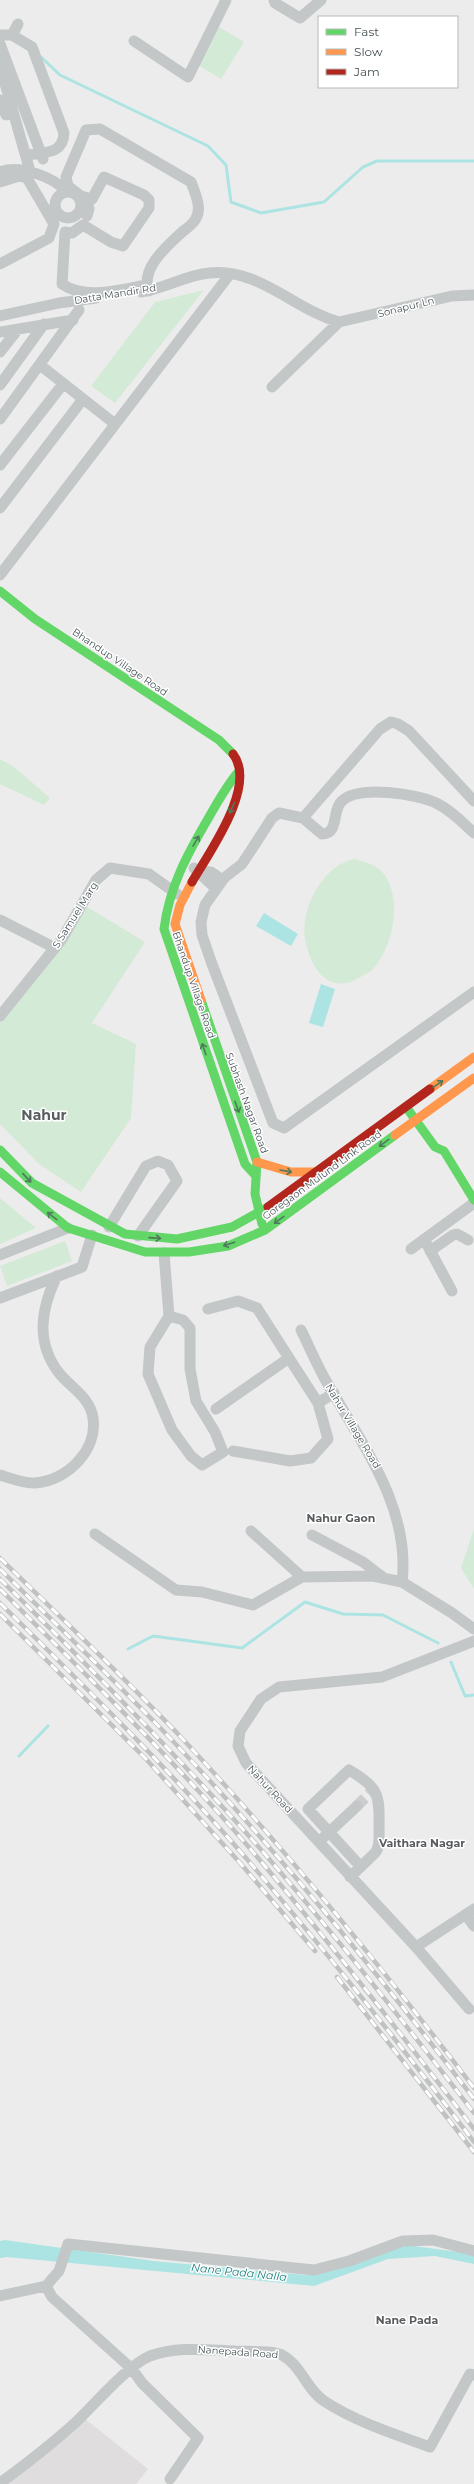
<svg xmlns="http://www.w3.org/2000/svg" width="474" height="2484" viewBox="0 0 474 2484" font-family="Montserrat,sans-serif">
<rect width="100%" height="100%" fill="#edecec"/>
<!-- education -->
<path fill="#dfddde" d="M84 2418 148 2469 136 2484H7Z"/>
<!-- green -->
<path fill="#d3ead6" d="M216 25 244 42 221 79 193 62Z
M204 290 115 403 91 386 155 302Z
M0 759 14 767 50 798 44 805 0 784Z
M355 859C365 862 377 865 384 874 403 900 393 947 372 970 369 973 363 975 359 978 328 996 310 967 305 939 300 909 323 864 355 859Z
M84 905 145 942 92 1023 136 1044 131 1118 81 1192 39 1164 0 1124V1022L61 946Z
M0 1198 36 1228 0 1244Z
M65 1241 72 1261 7 1286 0 1266Z
M474 1529V1589L461 1568Z"/>
<!-- water -->
<path fill="#abe4e2" d="M264 913 298 934 291 946 256 926Z
M321 984 335 989 323 1027 309 1023Z
M5 2240 154 2261 306 2275 323 2273 406 2245 474 2254V2264L435 2256 388 2259 314 2286 7 2257 0 2258V2241Z"/>
<g fill="none" stroke-linecap="round" stroke-linejoin="round">
<!-- stream -->
<path stroke="#abe4e2" stroke-width="3" d="M41 57 60 75 208 146 226 165 231 202 261 213 324 202 363 167 377 161H474
M128 1649 153 1636 242 1648 305 1602 343 1614 383 1615 438 1643
M451 1662 465 1696 474 1695
M19 1756 48 1726"/>
<!-- street-tunnel -->
<path stroke="#cccdce" stroke-width="11" stroke-dasharray="11 5.5" stroke-linecap="butt" d="M357 1806 371 1792"/>
<!-- street -->
<path stroke="#c4c7c7" stroke-width="11" d="M274 0 275 3 300 18 321 0
M0 35H12L32 47 64 133C63 155 44 152 27 155
M12 35 18 24
M134 41 188 77 226 0
M0 44 43 159
M0 66 30 171
M0 100 6 115
M0 172C19 164 54 177 67 192
M0 182 19 176 27 178 54 224 49 238 0 264
M55 205a13 13 0 1 1 26 0a13 13 0 1 1-26 0Z
M86 198 89 209 87 216
M146 285C120 290 85 300 62 284L65 232 72 233 83 225 111 242 123 246 149 208V200L144 195 104 177 92 199 81 196 68 186 66 177 86 130 100 129 191 182C195 193 203 209 195 220 192 225 186 229 181 233 166 247 140 269 149 291
M141 292C164 289 186 275 209 273 258 267 295 310 339 322L452 296 474 295
M0 316 59 303 96 298
M0 332 73 320
M0 352 18 329
M40 365 115 424
M0 385 44 324
M272 387 339 322
M0 419 79 310
M0 465 63 384
M0 508 83 399
M0 575 230 274
M303 818 380 729 391 722 398 724 409 731 474 801
M474 833C463 823 452 811 438 804 419 794 357 784 341 802 332 811 339 834 322 834L303 818 279 813 272 818 242 864 224 878 205 905 201 922 202 935 212 964 273 1123 284 1128 474 992
M194 868 212 885
M199 871 211 872 217 876
M0 920 55 948
M0 1016 62 939 96 880 110 868 149 874 177 894
M109 1227 146 1166 158 1161 168 1165 177 1181 138 1236
M424 1239 452 1291
M411 1249 474 1203
M430 1251 453 1235 457 1234 468 1240
M164 1253 169 1316 183 1320 190 1328V1369L196 1401 215 1432 223 1452 202 1465 191 1456 172 1430 148 1374 150 1347 169 1316
M0 1255 68 1228
M0 1298 82 1267 92 1235
M208 1309 238 1301 257 1308 289 1358
M301 1330C309 1346 316 1363 325 1379 360 1442 411 1506 402 1582L452 1613 474 1629
M216 1409 289 1358 318 1403
M233 1451 290 1461 311 1458 328 1439 318 1403 334 1393
M0 1475C10 1478 25 1484 35 1483 67 1481 98 1450 93 1418 90 1397 71 1388 59 1373 35 1342 41 1308 57 1276
M251 1531 302 1577
M95 1534 176 1590 202 1592 253 1605 302 1577 373 1576 402 1582
M312 1535 363 1562 384 1578
M474 1641 382 1677 279 1687 261 1699 240 1731 238 1746 246 1763 416 1947 474 1909
M324 1837 357 1806
M350 1877 375 1853 377 1850C380 1843 379 1833 379 1825 380 1794 377 1786 349 1770L308 1809 361 1867
M466 1915 474 1926
M416 1947 469 2009
M0 2296 46 2286
M170 2479 198 2438 142 2383 132 2369 52 2297 46 2286 59 2271 68 2244 314 2270 349 2261 403 2241 433 2240 474 2251
M0 2483C26 2464 52 2444 76 2422 94 2405 128 2365 150 2356 177 2346 207 2350 234 2351 245 2352 274 2350 282 2355 302 2366 306 2389 324 2401 356 2422 394 2434 430 2447L470 2374 474 2375"/>
<!-- fast -->
<path stroke="#63d668" stroke-width="9" d="M0 591 35 619 219 740 233 754
M239 771C227 785 218 801 209 817 188 853 169 887 164 929L245 1164 255 1175
M201 1000 257 1162 255 1194 262 1224
M409 1111 435 1147 444 1151 474 1200
M0 1150 32 1183 125 1234 177 1239 232 1227 268 1207
M0 1172 68 1228 145 1252H189L228 1246 265 1230 395 1135"/>
<!-- slow -->
<path stroke="#ff974d" stroke-width="9" d="M192 882 180 905 175 924 201 1000
M430 1089 474 1057
M395 1135 474 1078
M257 1162 291 1172H316"/>
<!-- jam -->
<path stroke="#b3261e" stroke-width="9" d="M192 882C208 854 258 786 233 754
M268 1207 430 1089"/>
<defs>
<path id="rail" d="M0 1558C59 1616 120 1673 178 1734 283 1846 381 1966 474 2088
M0 1569C57 1625 114 1680 170 1738 278 1852 379 1974 474 2099
M0 1579C88 1665 175 1753 257 1845 333 1932 404 2022 474 2113
M0 1589C86 1675 174 1760 253 1852 330 1942 402 2035 474 2129
M0 1603C84 1686 169 1769 246 1858 325 1950 401 2045 474 2142
M0 1614 146 1759 241 1864 315 1951
M337 1977 474 2152"/>
</defs>
<!-- rail casing -->
<use href="#rail" stroke="#c0c2c2" stroke-width="4.5"/>
<!-- rail -->
<use href="#rail" stroke="#fff" stroke-width="3" stroke-dasharray="9" stroke-linecap="butt"/>
</g>
<!-- one-way arrows -->
<defs><path id="oneway-shaft" d="M-6 0H5M1.5-3L5.5 0L1.5 3" fill="none" stroke-width="1.6" stroke-linecap="round" stroke-linejoin="round"/></defs>
<g stroke="#4f7a5b">
<use href="#oneway-shaft" transform="translate(232 808) rotate(114)"/>
<use href="#oneway-shaft" transform="translate(196 841) rotate(-60)"/>
<use href="#oneway-shaft" transform="translate(204 1049) rotate(-109)"/>
<use href="#oneway-shaft" transform="translate(438 1084) rotate(-35)"/>
<use href="#oneway-shaft" transform="translate(237 1107) rotate(70)"/>
<use href="#oneway-shaft" transform="translate(384 1143) rotate(144)"/>
<use href="#oneway-shaft" transform="translate(286 1171) rotate(10)"/>
<use href="#oneway-shaft" transform="translate(27 1178) rotate(47)"/>
<use href="#oneway-shaft" transform="translate(52 1216) rotate(-142)"/>
<use href="#oneway-shaft" transform="translate(279 1220) rotate(144)"/>
<use href="#oneway-shaft" transform="translate(155 1238) rotate(4)"/>
<use href="#oneway-shaft" transform="translate(229 1244) rotate(162)"/>
</g>
<g text-anchor="middle" dominant-baseline="central" stroke-width="3" stroke-linejoin="round" paint-order="stroke">
<!-- street labels -->
<g font-size="10" fill="#465256" stroke="#fff">
<text transform="translate(115 294) rotate(-9)">Datta Mandir Rd</text>
<text transform="translate(406 307) rotate(-14)">Sonapur Ln</text>
<text transform="translate(120 662) rotate(34)">Bhandup Village Road</text>
<text transform="translate(75 915) rotate(-58)">S Samuel Marg</text>
<text transform="translate(194 985) rotate(71)">Bhandup Village Road</text>
<text transform="translate(247 1103) rotate(70)">Subhash Nagar Road</text>
<text transform="translate(322 1175) rotate(-36)">Goregaon Mulund Link Road</text>
<text transform="translate(353 1426) rotate(59)">Nahur Village Road</text>
<text transform="translate(270 1789) rotate(47)">Nahur Road</text>
<text transform="translate(238 2352) rotate(4)">Nanepada Road</text>
</g>
<!-- neighbourhood labels -->
<g font-size="11" font-weight="bold" fill="#595d5f" stroke="#fff">
<text x="341" y="1518">Nahur Gaon</text>
<text x="422" y="1843">Vaithara Nagar</text>
<text x="407" y="2320">Nane Pada</text>
</g>
<!-- water labels -->
<g font-size="11" font-style="italic" fill="#1a807d" stroke="#fff">
<text transform="translate(239 2272) rotate(6)">Nane Pada Nalla</text>
</g>
<!-- district labels -->
<g font-size="14" font-weight="bold" fill="#595d5f" stroke="#fff">
<text x="44" y="1115">Nahur</text>
</g>
</g>
<!-- legend -->
<rect x="318" y="16" width="140" height="72" fill="#ffffff" stroke="#b5babb"/>
<rect x="326" y="29" width="20" height="6" fill="#63d668" stroke="#b5babb"/>
<text x="354" y="36" font-size="12" fill="#465256">Fast</text>
<rect x="326" y="49" width="20" height="6" fill="#ff974d" stroke="#b5babb"/>
<text x="354" y="56" font-size="12" fill="#465256">Slow</text>
<rect x="326" y="69" width="20" height="6" fill="#b3261e" stroke="#b5babb"/>
<text x="354" y="76" font-size="12" fill="#465256">Jam</text>
</svg>
